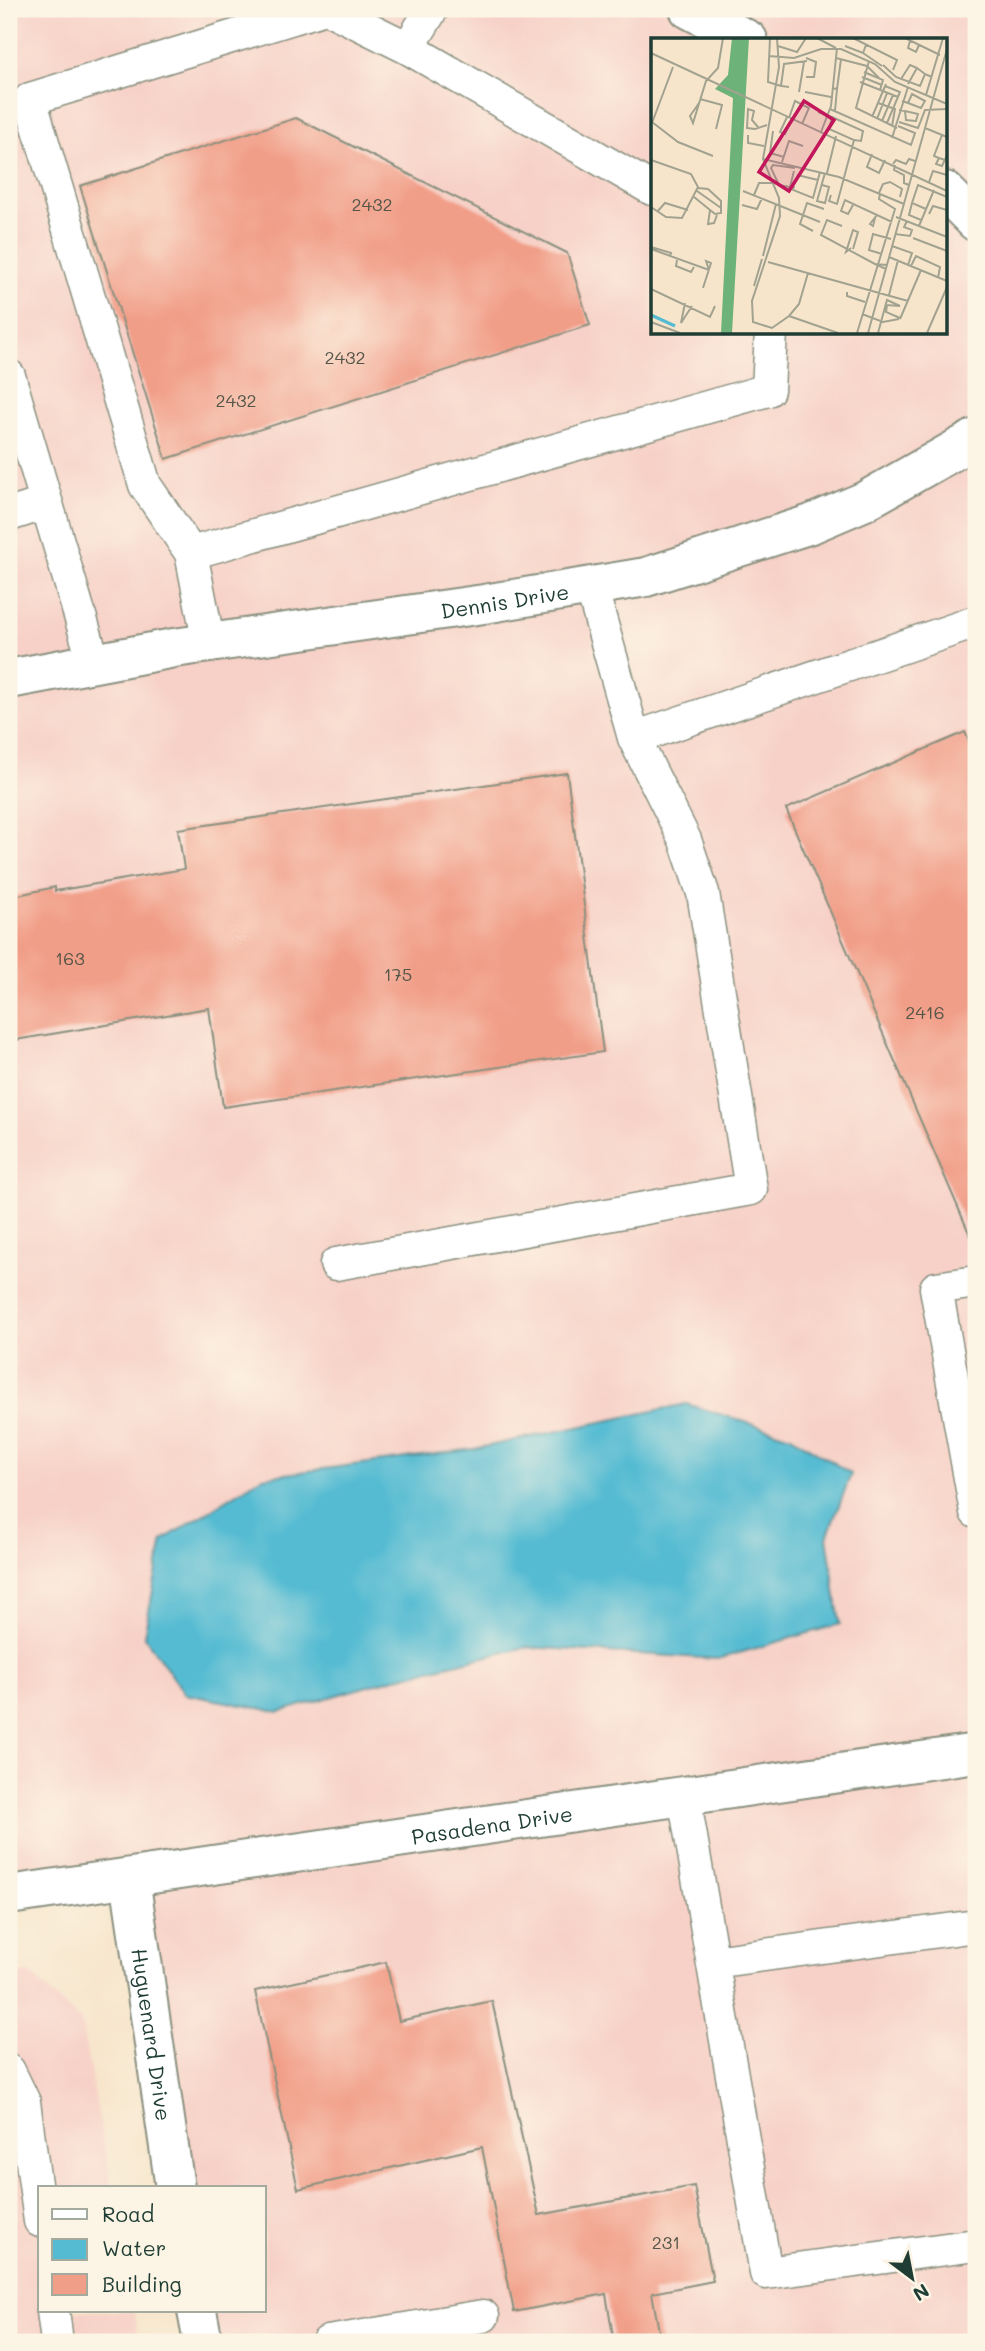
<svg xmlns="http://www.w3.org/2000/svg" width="985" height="2351" viewBox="0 0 985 2351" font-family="Mali,sans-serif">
<rect width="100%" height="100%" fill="#fcf5e5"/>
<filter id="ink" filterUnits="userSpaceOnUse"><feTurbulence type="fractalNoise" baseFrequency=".0143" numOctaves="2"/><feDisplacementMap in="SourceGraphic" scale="14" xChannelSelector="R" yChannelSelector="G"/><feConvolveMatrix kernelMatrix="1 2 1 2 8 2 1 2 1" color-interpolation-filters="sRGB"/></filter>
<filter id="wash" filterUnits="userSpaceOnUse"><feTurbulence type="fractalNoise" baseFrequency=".00686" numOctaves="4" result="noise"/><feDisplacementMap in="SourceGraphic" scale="28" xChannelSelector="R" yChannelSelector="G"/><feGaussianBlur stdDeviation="1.57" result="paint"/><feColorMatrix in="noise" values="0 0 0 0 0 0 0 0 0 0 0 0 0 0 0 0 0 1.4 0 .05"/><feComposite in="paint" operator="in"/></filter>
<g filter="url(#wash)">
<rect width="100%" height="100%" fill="#f7e5cb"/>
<!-- built -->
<path fill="#f7d1c7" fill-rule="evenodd" d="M9 9H976V2342H203L197 2311H264V2188H175L130 1879 9 1895ZM652 40H945V332H652Z
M29 1973 81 2021 112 2188H40V2311H134L140 2342H9V1976Z"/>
<!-- water -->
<path fill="#55bbd2" stroke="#3a7c83" stroke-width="2" d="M686 1404 791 1436 851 1474 827 1537 840 1624 718 1659 526 1647 395 1678 279 1712 185 1694 144 1636 163 1540 263 1477 474 1449Z"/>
<g id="blocks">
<!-- building -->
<path fill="#f19e88" d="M296 118 567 253 590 325 166 459 80 186Z
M965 732 976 758V1249L786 809Z
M567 773 603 1052 223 1107 209 1008 9 1041V897L55 887V891L184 869 178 829Z
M386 1962 399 2021 492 2001 539 2215 694 2186 713 2281 652 2293 661 2342H614L606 2294 514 2312 482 2147 298 2189 255 1991Z"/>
</g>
</g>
<g filter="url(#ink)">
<use href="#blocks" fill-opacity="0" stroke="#8b9180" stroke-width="2"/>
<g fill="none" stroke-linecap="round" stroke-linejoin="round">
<defs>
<path id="lane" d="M329 9 408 48 652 189
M408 48 432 9
M9 376 94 663
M9 515 46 503
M191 553 768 390 771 332
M209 644 191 553 145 485 30 99 322 9
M634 738 976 622
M336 1264 751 1189 703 893 685 840 634 738 591 586
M976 1282 936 1288 976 1512
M684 1796 766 2273 976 2245
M713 1962 976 1926
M9 2071 24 2102 40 2221
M53 2311 57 2342
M328 2342 483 2316"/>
<g id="street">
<path id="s1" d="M9 679 174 648 484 604 646 577 811 524 865 501 976 438"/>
<path id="s2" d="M130 1878 175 2188"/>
<path d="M197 2311 203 2342"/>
</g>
<g id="secondary">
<path d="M689 9 748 40"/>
<path d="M945 191 976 222"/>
<path id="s3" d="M9 1895 976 1753"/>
</g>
</defs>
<!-- lane casing -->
<use href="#lane" stroke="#8b9180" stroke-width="35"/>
<!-- street casing -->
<use href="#street" stroke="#8b9180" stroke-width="42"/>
<!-- secondary casing -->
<use href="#secondary" stroke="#8b9180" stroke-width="42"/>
<!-- lane -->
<use href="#lane" stroke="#fff" stroke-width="32"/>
<!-- street -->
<use href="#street" stroke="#fff" stroke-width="38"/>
<!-- secondary -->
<use href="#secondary" stroke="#fff" stroke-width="38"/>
</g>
</g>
<g text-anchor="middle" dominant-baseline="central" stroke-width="7" stroke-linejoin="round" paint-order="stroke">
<!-- number labels -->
<g font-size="18" fill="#545549">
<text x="372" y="204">2432</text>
<text x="345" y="357">2432</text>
<text x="236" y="400">2432</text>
<text x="70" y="958">163</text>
<text x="398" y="974">175</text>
<text x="925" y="1012">2416</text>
<text x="666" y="2242">231</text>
</g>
<!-- street labels -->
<g font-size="21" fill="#1f3d34" stroke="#fcf5e5">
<text stroke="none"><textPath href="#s1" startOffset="502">Dennis Drive</textPath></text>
<text stroke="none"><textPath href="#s3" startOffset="488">Pasadena Drive</textPath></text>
<text stroke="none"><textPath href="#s2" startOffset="158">Huguenard Drive</textPath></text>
</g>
</g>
<!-- overview -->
<g transform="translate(651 38)">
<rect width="296" height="296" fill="#f7e5cb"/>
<path d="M81 0H98L81 295H70L82 60 64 51 77 37Z" fill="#6cb279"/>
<path fill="none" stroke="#55bbd2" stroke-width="3.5" d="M0 277 24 288"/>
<path fill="none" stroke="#a1a28f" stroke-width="2" d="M119 0 117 44 130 48M126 0 128 29 112 121 128 160 129 178 101 263 102 284 121 290 138 278 148 266 157 235M166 0 185 10M202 0 246 22 242 32M254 0 289 17M259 3 257 10 265 14 268 7M127 8 146 14 155 0M194 8 212 15 215 7M0 15 296 153M212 15 231 28M118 18 143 20 170 11H190L224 26 244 44 296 66M185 20 216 28 228 40M218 23 205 70 246 90M232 27 245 39 269 48 274 36 281 39M213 34 232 42 229 52M155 39H163L165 24 155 20M211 39 231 47M250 41 259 27 266 30M209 44 247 59M257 46 266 30 274 36M234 48 249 54 236 85M138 49 130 48 133 26 156 23M181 50 186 51 190 21M148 54 153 24M154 54 180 59M275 57 292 0M49 61 71 67 65 91M251 63 257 65 270 70 274 63 261 56 257 65M48 65 39 78 42 85 55 43 67 30 72 0M227 65 244 71 241 88M179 71 260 107 264 95 247 88M248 72 254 73 255 82 265 83 267 76 254 73M184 73 186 51M167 74 181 79 178 91 203 102 186 166 178 163 180 157M136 79 129 94 134 96 141 81M181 79 212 93 210 103 203 102M221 79 235 46M138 80 144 63 158 70 151 86M226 81 236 55M231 83 242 57M1 84 27 104 62 118M248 84 267 90 274 72 296 71M1 85 22 29M107 89 101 82 103 73 97 71 96 90 104 91 116 87M274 90 296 99M122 93 119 115 133 119M170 94 180 68 186 10M97 97V105L113 108M241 100 257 49M221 116 216 129 228 135 234 122M288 120 283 118 291 97M112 121 188 139 253 166M0 122 40 136 47 149 31 180 15 179 0 169M294 122 288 120 285 126 291 128 296 117M131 124 138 103 152 108M242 126 245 122 255 126 258 121 264 123M244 127 243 132 253 137V145L258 147M143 133 139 149 128 147 120 130 122 127 144 130M176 135 185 98M146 137 167 142M278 144 282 133 296 137M171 147 178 149 174 165 166 163 174 135M143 148 142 152 162 160 169 134M46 153 70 170M92 153 169 184M228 155 232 146 239 144 251 151 249 159M103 157 108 145H121M43 159 64 176 70 175V163L57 151 47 150M261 165 258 177 270 182M91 167 106 171 111 160M202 167 197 176 190 173 194 162 241 184M275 171 261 165 267 147 296 159M59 172 57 186 63 185 66 177M6 174 14 165 37 172M278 176 282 168 296 172M245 179 296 199M224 180 222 188 219 186 226 177M191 188 176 182 170 197 224 226M268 188 283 152M162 193 149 186 156 165 173 171M244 196 259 198 261 192 253 189 256 183M262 200 296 213M241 208 261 215 257 227M0 209 20 215 19 219M200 210 195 214 202 192 207 194 202 211M0 211 58 232M231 216 218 212 222 196 240 201M112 218 125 166M238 219 296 243M26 222 25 228 40 234 43 229M117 224 257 263M260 228 265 218 289 229 287 240M235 231 224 226 236 227M103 248 111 221M52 250 60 225 55 223 58 232M0 251 59 279 64 268M196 254V258L214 264M238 257 247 222M34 265 30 285 41 268M211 276 232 284 248 281M138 278 187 295M249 281 270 232M0 284 29 295M206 295 244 171 228 161 229 156M217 295 296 11M227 295 236 262 249 268 236 267 235 274 249 280M276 295 296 249"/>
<path fill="#c2185b" fill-opacity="0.15" stroke="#c2185b" stroke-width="3.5" d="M153 63 183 82 138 153 108 134Z"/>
<rect width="296" height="296" fill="none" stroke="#1f3d34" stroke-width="3.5"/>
</g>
<!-- margin -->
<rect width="985" height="2351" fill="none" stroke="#fcf5e5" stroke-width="35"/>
<!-- legend -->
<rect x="38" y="2186" width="228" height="126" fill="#fcf5e5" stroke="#a4ab9e" stroke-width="2"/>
<rect x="52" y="2209" width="35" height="10" fill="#ffffff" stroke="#a4ab9e" stroke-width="2"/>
<text x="102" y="2222" font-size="21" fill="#1f3d34">Road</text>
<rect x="52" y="2239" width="35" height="21" fill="#55bbd2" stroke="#a4ab9e" stroke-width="2"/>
<text x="102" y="2256" font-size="21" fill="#1f3d34">Water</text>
<rect x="52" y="2274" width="35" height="21" fill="#f19e88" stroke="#a4ab9e" stroke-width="2"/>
<text x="102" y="2292" font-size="21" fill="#1f3d34">Building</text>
<!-- north arrow -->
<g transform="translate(912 2278) rotate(148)" stroke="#fcf5e5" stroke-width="5" paint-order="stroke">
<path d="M0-5L12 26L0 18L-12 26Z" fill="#1f3d34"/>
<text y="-10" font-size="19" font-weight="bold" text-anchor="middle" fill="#1f3d34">N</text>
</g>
</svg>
